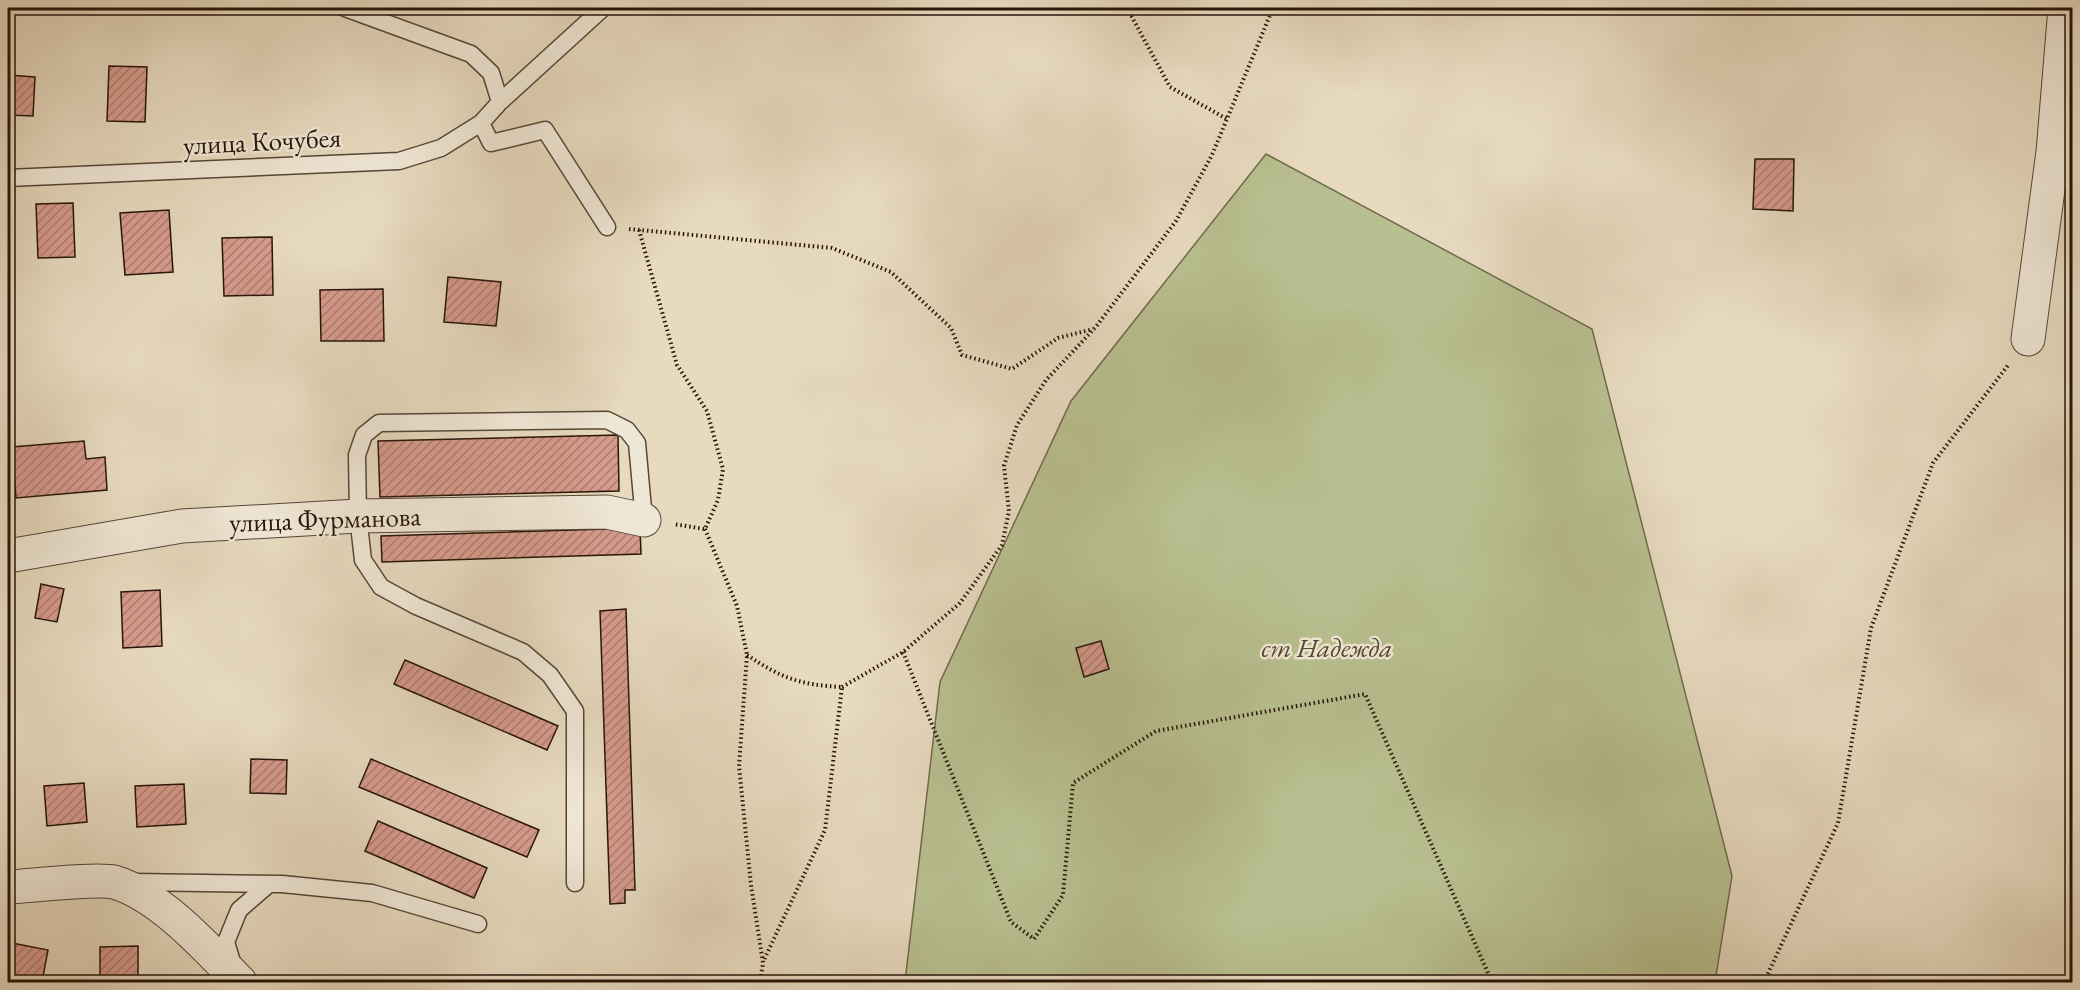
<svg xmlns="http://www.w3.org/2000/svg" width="2080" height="990" viewBox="0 0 2080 990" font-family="'EB Garamond',serif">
<defs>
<pattern id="building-hatch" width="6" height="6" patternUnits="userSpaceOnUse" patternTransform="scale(1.5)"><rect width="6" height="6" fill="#d79b8d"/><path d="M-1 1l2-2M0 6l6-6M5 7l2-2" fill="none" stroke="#ae7d71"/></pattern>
</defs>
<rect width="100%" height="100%" fill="#e7dabf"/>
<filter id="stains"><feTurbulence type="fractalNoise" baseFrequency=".00333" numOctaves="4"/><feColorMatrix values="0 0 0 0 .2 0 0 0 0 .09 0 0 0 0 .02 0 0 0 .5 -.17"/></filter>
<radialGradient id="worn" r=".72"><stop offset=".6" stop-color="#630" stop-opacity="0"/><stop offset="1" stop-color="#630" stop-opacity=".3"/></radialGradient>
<!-- garden -->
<path fill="#b8bf90" stroke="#706a4d" stroke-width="1.5" d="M1266 154 1592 329 1732 876 1715 982H905L940 682 1071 401Z"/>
<!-- building -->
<path fill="url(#building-hatch)" stroke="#27140a" stroke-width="1.5" d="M109 66 147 67 145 122 107 121Z
M8 75 35 77 33 116 8 115Z
M1755 159H1794L1793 211 1753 209Z
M73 203 75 257 38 258 36 204Z
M169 210 173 272 125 275 120 213Z
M272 237 273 295 224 296 222 238Z
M448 277 501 282 496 326 444 322Z
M383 289 384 341H321L320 290Z
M618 435 619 491 380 497 378 441Z
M84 441 86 459 105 457 107 490 16 498 12 447Z
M640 528 641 554 382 562 381 536Z
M41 584 64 589 57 622 35 618Z
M160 590 162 646 123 648 121 592Z
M626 609 635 890H625V903L610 904 600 611Z
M1101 641 1109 669 1084 677 1076 648Z
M405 660 558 726 547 750 394 684Z
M251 759 287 760 286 794 250 793Z
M371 759 539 830 527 857 359 787Z
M84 783 87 822 47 826 44 786Z
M184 784 186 824 137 827 135 786Z
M378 821 487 868 474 898 365 851Z
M12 943 48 950 42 982H8Z
M138 946V981L100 982V947Z"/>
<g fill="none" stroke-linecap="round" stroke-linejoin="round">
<defs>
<path id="service" d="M345 8 471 54 491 73 500 102
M481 123 491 143 545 130 607 227
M8 178 399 161 441 148 481 123 500 102 603 8
M131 882 282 884 372 893 478 924
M575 883V711L550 675 523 652 416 606 381 587 363 560 358 516 357 455 364 435 379 423 607 420 627 430 637 443 644 520
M233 965 226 942 239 910 269 884"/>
<path id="minor" d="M2028 339 2053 152 2065 8
M8 556 182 526 358 516 607 512 644 520
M8 887C29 886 97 878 114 882 161 896 207 948 240 982"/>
</defs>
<!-- service casing -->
<use href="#service" stroke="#574637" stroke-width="19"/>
<!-- minor casing -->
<use href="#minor" stroke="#574637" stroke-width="35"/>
<!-- path -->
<path stroke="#27140a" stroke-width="4" stroke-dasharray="1.5 3" stroke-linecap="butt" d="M1127 8 1170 87 1227 119
M629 229 832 248 891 272 951 328 962 355 1012 369 1058 338 1093 329
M639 230 677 365 707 411 723 469 718 500 705 529 673 524
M705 529 737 606 747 655 739 766 751 885 763 963 760 982
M903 652 1011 922 1034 939 1063 895 1073 783 1156 731 1365 694 1492 982
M747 655C781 678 800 685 842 687L825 830 763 962
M842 687 903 652 960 603 1002 545 1009 511 1004 466 1017 425 1046 380 1095 328 1176 221 1212 155 1273 8
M1764 982 1838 823 1871 628 1933 463 2009 364"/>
<!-- service -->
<use href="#service" stroke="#efe7d5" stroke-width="16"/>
<!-- minor -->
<use href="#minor" stroke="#efe7d5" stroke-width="33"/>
</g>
<g text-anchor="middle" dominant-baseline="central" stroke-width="5" stroke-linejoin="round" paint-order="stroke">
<!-- street labels -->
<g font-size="27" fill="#27140a" stroke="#efe7d5">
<text transform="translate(262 141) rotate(-3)">улица Кочубея</text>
<text transform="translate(325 519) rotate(-2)">улица Фурманова</text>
</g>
<!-- park labels -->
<g font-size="27" font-style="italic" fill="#524732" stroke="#efe7d5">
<text x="1327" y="647">ст Надежда</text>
</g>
</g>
<!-- margin -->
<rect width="2080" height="990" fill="none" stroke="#e7dabf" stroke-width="30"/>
<rect x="9" y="9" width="2062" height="972" fill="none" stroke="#27140a" stroke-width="3"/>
<rect x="15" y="15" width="2050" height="960" fill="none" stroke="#27140a" stroke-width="1.5"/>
<rect width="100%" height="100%" filter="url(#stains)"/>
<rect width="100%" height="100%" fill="url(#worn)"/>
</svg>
